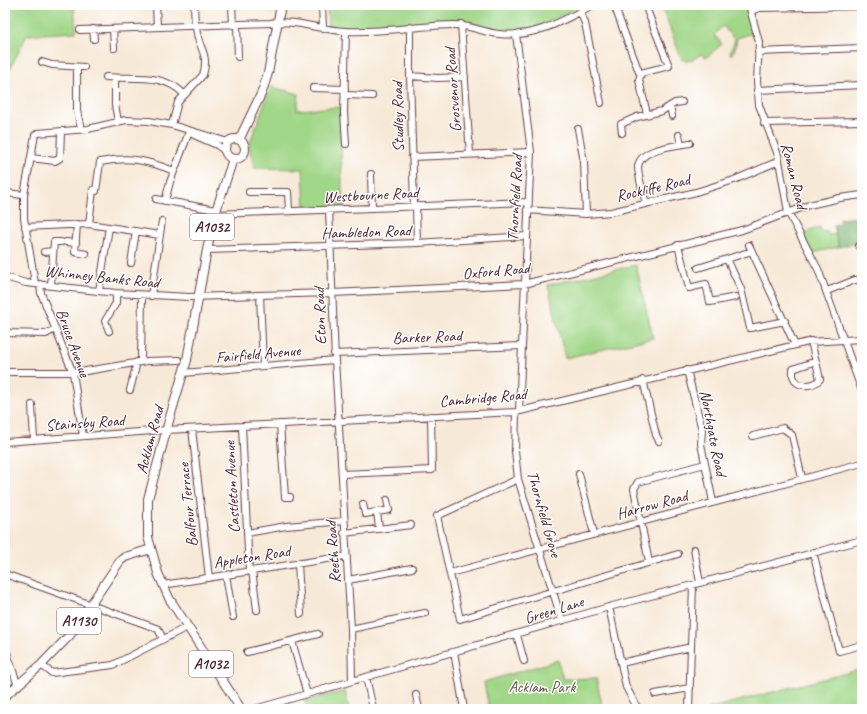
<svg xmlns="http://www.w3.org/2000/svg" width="867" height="714" viewBox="0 0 867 714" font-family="Caveat,sans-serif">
<rect width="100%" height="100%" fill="#fff"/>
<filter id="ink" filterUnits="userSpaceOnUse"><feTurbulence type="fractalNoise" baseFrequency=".025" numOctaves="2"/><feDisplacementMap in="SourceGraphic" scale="8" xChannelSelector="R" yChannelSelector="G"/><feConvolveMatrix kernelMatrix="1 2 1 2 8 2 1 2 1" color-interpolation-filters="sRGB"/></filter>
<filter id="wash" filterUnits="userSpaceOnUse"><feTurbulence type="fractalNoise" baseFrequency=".012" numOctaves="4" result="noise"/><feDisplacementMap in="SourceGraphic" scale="16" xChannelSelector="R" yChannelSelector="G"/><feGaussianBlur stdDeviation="0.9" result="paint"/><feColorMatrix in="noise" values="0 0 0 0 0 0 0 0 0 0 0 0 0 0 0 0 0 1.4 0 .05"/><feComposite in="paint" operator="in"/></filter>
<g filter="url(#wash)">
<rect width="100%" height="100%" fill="#f7e9d7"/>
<!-- green -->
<path fill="#a1d788" stroke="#767b5a" d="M5 5H74L76 32 27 35 5 79Z
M327 5H585L533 29 499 30 462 21 351 28 328 27Z
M661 5H745L753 33 737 38 735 49 731 55 730 53 735 40 723 26 714 35 722 44 707 57H705L701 54 691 61 689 60 686 62 684 59 682 60Z
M271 87 299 94 297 110 340 107 342 187 344 207 305 208 303 169 254 168 249 145Z
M820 227 821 232 826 231 829 235 835 234 839 247 812 253 802 236 812 229Z
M636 265 653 338 565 358 548 285Z
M558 660 563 679 596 678 603 709H489L484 682Z
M862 669V709H707Z
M345 691 349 709H307L305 701Z"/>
<!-- forest -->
<path fill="#80b874" stroke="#656c50" d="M855 217 858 243 839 247 834 225 840 224V219Z"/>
</g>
<g filter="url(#ink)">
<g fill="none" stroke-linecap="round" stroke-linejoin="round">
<defs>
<path id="minor" d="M156 5 157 27
M194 5 195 26
M232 5 233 25
M322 5 323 29
M614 5 639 72 641 73
M749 5 759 42 757 81 759 105 778 155 788 212 818 269 862 391
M751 11 759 8 862 6
M580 12 585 23 601 103
M461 24 470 154
M237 25 238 57
M410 27V76L414 206
M93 29 94 39
M113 29 114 48
M80 30 270 23C295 19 319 30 345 31 379 33 417 26 451 25 468 24 482 32 499 34 535 38 562 21 593 5
M516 34 531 152 519 411
M758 52 862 48
M42 62 52 65 84 67
M77 67V111L81 129
M641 73 669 66 645 5
M641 73 639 80 647 114
M410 76 438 78 465 77
M106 77C134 80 162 72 184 94
M115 78V105L118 121
M313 88 345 89
M757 90 862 85
M345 95 372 96
M670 106 672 116
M764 123 862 121
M172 125 178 102 203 75C210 52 197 48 196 26
M578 129 584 162 586 214
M622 133 621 124 637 117 662 111 675 103 682 102
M194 135 217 145 225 151
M679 135 681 144
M346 144 344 112 346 31
M412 157 531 152
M31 158 55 161 60 158 61 132
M371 174 372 207
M96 191 100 162C129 156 146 160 174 171
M249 192H288L289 211
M5 193 24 195
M156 199 216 210
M165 201 170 182 189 132
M646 204C643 192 639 180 638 168 638 148 675 146 690 143
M416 206 417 243
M329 210 335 360 351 629 352 681
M527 210 586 214 611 212 696 192 734 180 779 161
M215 214 527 202
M77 224 75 252 86 254
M89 224 93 190
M25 227 89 224 160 235
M66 242 76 243
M678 245 689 288 706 284 710 302 736 297
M749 245 795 345
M859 246H862
M207 250 417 243 526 236
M44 252 53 251
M727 259 752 251
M131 263 136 231
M698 268 727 259 741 289 750 328 785 321
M5 277 26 283 116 293 189 297 332 293 524 284 742 230 809 205 840 198 862 195
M35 283 24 218V195L35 135 38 133 88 129 126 120 149 121 172 125 228 142
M40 284 41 293 73 373 83 436
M51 285 54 242H61
M99 291 109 227
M827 291 855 280H862
M260 295 263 366
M151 296 162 221
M109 331 105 321 116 303V293
M5 333 46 334 55 329
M811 341 820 379C815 386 802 387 796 382L793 376V369L816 361
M334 354 521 346
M141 362 142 296
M687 370 702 430 701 444 713 502
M5 372H80L147 361 179 360
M183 373 335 360
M643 380 656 435 659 441
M130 390 137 362
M32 405 34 440
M516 412 515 451 518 479 562 621
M280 424 285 497H290
M242 426 249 571
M192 429 209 578
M753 436 783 428 792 435 802 478
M5 442 166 430 516 412 808 342 862 339
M342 474 432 470 431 416
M579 474 594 534
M518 479 437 516 460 619 678 554
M363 504 365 514 389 510 387 500
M377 512 379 528
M247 533 286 526 344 521
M344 533 411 525
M694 549 700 583
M813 552 839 651 862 645
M649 562 634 489 638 482 705 464
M298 563 301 614
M252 570 257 610
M450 573 862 463
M5 574 153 627 158 629 163 639
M226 575 233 617
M348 580 412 568
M163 585 346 556
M609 607 626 687 638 709
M351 629 425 613
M517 635 524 661
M292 641 307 694
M5 647 18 686
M247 652 318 634
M454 652 464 709
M621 663 691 647
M41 665 52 673 113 665 187 627
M366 677 373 709
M655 694 690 688
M416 695 419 709
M255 709 609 607 862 540
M689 709 693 585"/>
<path id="major" d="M225 149a10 10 0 1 1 20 0a10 10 0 1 1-20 0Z
M239 140 262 92 268 73 281 5
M233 159 215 214 207 250 187 360 170 417 148 499V537L158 573 169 598 241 709
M5 696 41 665 70 635 120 561 125 557 151 549"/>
</defs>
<!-- minor casing -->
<use href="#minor" stroke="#643d45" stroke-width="8"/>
<!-- major casing -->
<use href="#major" stroke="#643d45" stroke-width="10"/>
<!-- minor -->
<use href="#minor" stroke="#fff" stroke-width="6"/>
<!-- major -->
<use href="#major" stroke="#fff" stroke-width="8"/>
</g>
</g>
<g text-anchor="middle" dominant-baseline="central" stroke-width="3" stroke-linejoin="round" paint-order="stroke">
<!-- shield labels -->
<g fill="#fff" stroke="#80626b" stroke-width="1">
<rect x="190" y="214" width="44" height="26" rx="3"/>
<rect x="57" y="608" width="44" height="26" rx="3"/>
<rect x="189" y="651" width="44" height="26" rx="3"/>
</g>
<g font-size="15" font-weight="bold" fill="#4a1f2b">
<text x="212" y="227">A1032</text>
<text x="79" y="621">A1130</text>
<text x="211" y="664">A1032</text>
</g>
<!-- street labels -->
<g font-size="16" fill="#4a1f2b" stroke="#fff">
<text transform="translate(453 90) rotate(-94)">Grosvenor Road</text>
<text transform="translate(398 117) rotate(-91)">Studley Road</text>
<text transform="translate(794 176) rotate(76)">Roman Road</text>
<text transform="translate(653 188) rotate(-13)">Rockliffe Road</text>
<text transform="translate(371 195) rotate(-3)">Westbourne Road</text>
<text transform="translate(515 198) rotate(-87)">Thornfield Road</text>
<text transform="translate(366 232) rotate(-2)">Hambledon Road</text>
<text transform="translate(496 271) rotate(-5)">Oxford Road</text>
<text transform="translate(102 277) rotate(6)">Whinney Banks Road</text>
<text transform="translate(320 316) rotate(-92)">Eton Road</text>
<text transform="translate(427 337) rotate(-2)">Barker Road</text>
<text transform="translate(73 343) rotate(70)">Bruce Avenue</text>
<text transform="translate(258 354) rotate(-5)">Fairfield Avenue</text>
<text transform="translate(483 398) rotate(-5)">Cambridge Road</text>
<text transform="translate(85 423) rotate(-4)">Stainsby Road</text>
<text transform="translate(713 433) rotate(79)">Northgate Road</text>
<text transform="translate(150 440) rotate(-75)">Acklam Road</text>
<text transform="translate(232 487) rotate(-93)">Castleton Avenue</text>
<text transform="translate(188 505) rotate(-96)">Balfour Terrace</text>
<text transform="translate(652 505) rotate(-15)">Harrow Road</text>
<text transform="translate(544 514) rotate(74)">Thornfield Grove</text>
<text transform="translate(333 552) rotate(-94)">Reeth Road</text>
<text transform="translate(252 557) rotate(-9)">Appleton Road</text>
<text transform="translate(554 610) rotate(-17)">Green Lane</text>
</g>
<!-- park labels -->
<g font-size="16" fill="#645647" stroke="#fff">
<text x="542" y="687">Acklam Park</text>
</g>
</g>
<!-- margin -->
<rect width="867" height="714" fill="none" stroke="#fff" stroke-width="20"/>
</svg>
